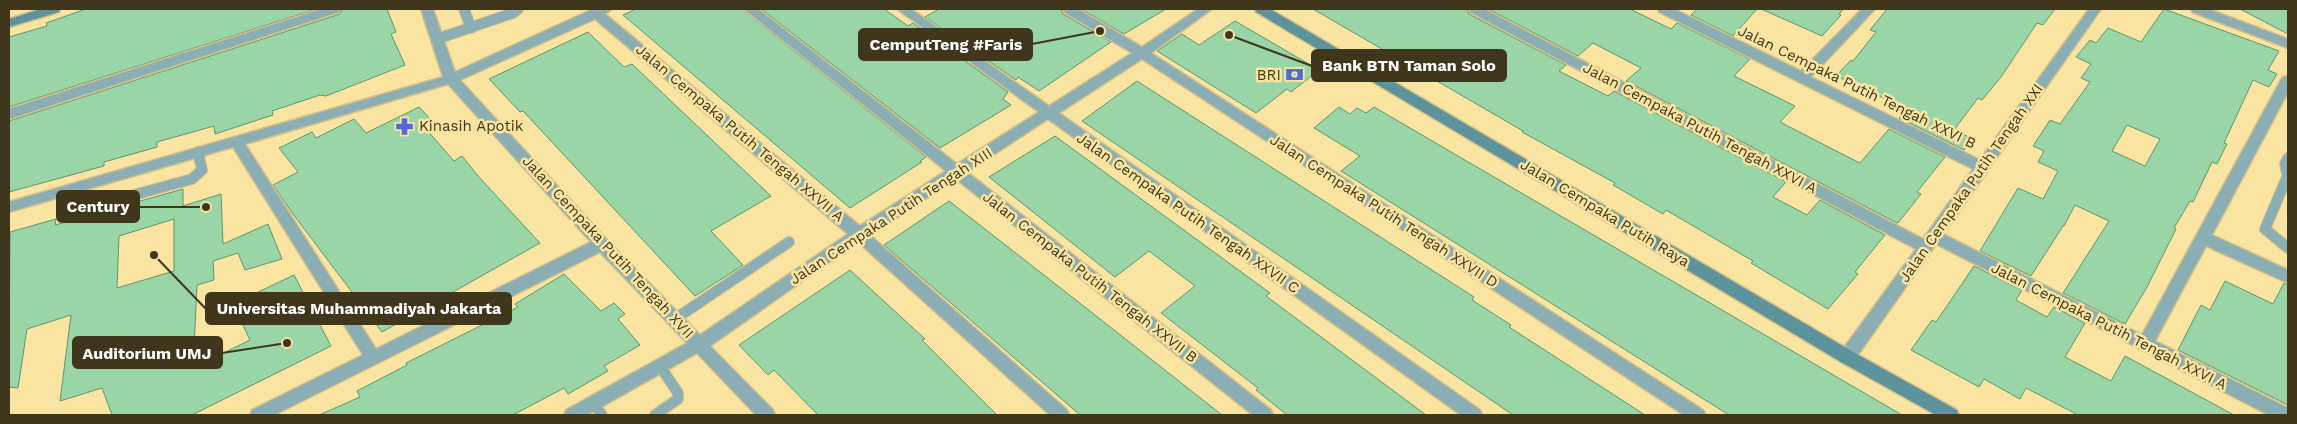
<svg xmlns="http://www.w3.org/2000/svg" width="2297" height="424" viewBox="0 0 2297 424" font-family="'Work Sans',sans-serif">
<rect width="100%" height="100%" fill="#fae4a2"/>
<!-- building -->
<path fill="#9ad5a8" stroke="#5d966d" fill-rule="evenodd" d="M86 9H317L9 107V37L47 26 46 23Z
M342 9H387L396 32 391 34 405 65 326 96 320 95 272 111 273 115 215 134 214 126 157 142V147L104 162V166L9 192V121L340 14Z
M636 9H742L926 157 920 161 922 162 850 208 623 15Z
M761 9H884L908 26 913 23 1008 92 1003 99 1011 105 940 148Z
M939 9H1061L1063 14 1111 42 1039 91 1018 77 1016 80 925 17Z
M1081 9H1166L1124 34Z
M1313 9H1467L1469 14 1566 65 1559 71 1608 96 1614 91 1786 182 1773 197 1807 215 1820 200 1885 235 1855 272 1858 274 1828 309 1751 263 1753 261 1666 210 1663 214 1613 185 1615 183 1522 132 1523 131Z
M1488 9H1630L1671 29 1677 23 1750 59 1734 76 1795 106 1780 122 1844 155 1860 163 1889 129 1945 157 1917 192 1921 194 1898 223 1895 222 1626 81 1641 68 1593 43 1578 56Z
M1697 9H1757L1733 36 1691 15Z
M1761 9H1844L1839 14 1841 15 1822 36Z
M1887 9H2055L2043 25 2037 23 2001 77 1982 100 1978 98 1954 130 1973 139 1964 150 1899 118 1907 109 1836 76 1851 60 1853 61 1876 32 1870 30Z
M2164 9 2279 51 2268 70 2277 74 2269 87 2253 80 2224 143 2227 144 2217 164 2212 162 2193 202 2190 201 2174 228 2176 229 2147 287 2125 324 2063 293 2109 221 2075 205 2064 226H2063L2031 276 1980 251 2018 188 2043 199 2058 171 2038 162 2044 151 2033 146 2050 120 2060 124 2090 82 2081 78 2091 64 2076 57 2090 40 2096 43 2108 28 2141 42ZM2127 125 2160 139 2145 166 2112 151Z
M2240 9H2288V34Z
M1235 21 1266 39 1319 70 1291 92 1287 89 1256 113 1157 51 1182 34 1199 45Z
M588 32 624 67 632 64 771 196 711 231 743 265 695 296 523 111 520 112 489 79Z
M1137 81 1474 297 1472 300 1511 325 1509 327 1645 415H1513L1082 121Z
M419 107 435 124 426 129 454 161 462 156 478 176 540 243 382 332 293 214 273 185 298 172 279 148 312 132 316 138 354 119 366 133Z
M1339 107 1350 114 1357 108 1366 113 1374 107 1902 415H1729L1341 171 1360 156 1314 128Z
M1055 136 1270 293 1266 296 1426 415H1287L1256 390 1258 388 1161 313 1195 286 1149 251 1115 277 989 177Z
M183 189V206L221 194 223 244 268 224 282 259 245 270 238 253 213 261 214 280 197 285 193 368 250 340 233 304 294 275 331 346 192 415H112L102 388 60 401 71 315 27 329 18 388 9 387 10 232 56 219 55 225ZM174 219V271L117 288 119 236Z
M949 201 1081 304 1222 415H1080L884 245Z
M1974 266 2022 290 2016 300 2047 317 2054 307 2085 323 2065 357 2111 381 2125 356 2234 415H2078L2026 388 2020 399 1984 379 1979 387 1911 350 1932 320 1936 322Z
M850 270 925 339 922 340 997 415H818L774 370 768 375 739 345Z
M564 274 601 311 614 303 625 314 618 319 640 345 604 366 608 371 568 394 564 388 513 415H319L360 397 357 391 407 365 406 363 518 307 515 304Z
M2225 281 2273 304 2284 283 2288 285V405L2178 350 2201 305 2210 310Z"/>
<g fill="none" stroke-linecap="round" stroke-linejoin="round">
<defs>
<path id="lane" d="M464 9 471 28
M437 39 513 13 518 9
M2288 158 2285 164 2288 178
M2287 177 2265 229 2288 248
M79 187 83 202 90 207 192 179 202 170 198 152
M675 319 789 242
M593 403 602 415
M655 415 678 399V393L660 366"/>
<path id="street" d="M322 9H340L339 12 9 119V109Z
M421 9H433L455 72 591 10 612 9 605 14 860 226 946 171 744 9H758L957 164 1039 112 897 9H911L1049 106 1132 53 1064 12 1063 9H1078L1142 47 1198 9H1212L1151 53 1703 410 1706 415H1684L1142 59 1059 113 1480 410 1482 415H1461L1048 119 967 172 1271 410 1273 415H1253L956 179 870 235 1067 410 1069 415H1050L858 242 710 346 773 410 775 415H756L697 353 587 415H564L566 410 687 343 600 252 274 415H250L252 410 363 355 233 147 9 212V202L443 77ZM595 19 848 234 700 335 607 240 460 80ZM448 84 591 242 376 349 245 144Z
M1469 9H1484L1923 239 1973 169 1659 12 1658 9H1674L1801 71 1862 9H1875L1811 77 1980 160 2089 9H2101L1943 234 2142 335 2281 80 2283 77 2288 76V92L2212 235 2288 270V283L2206 246 2155 341 2288 408V415H2269L1936 244 1853 362 1847 364 1841 362 1839 357 1841 352 1916 249 1470 12Z
M2191 9H2208L2288 39V48L2192 12Z"/>
<path id="secondary" d="M41 9H60L59 12 9 27V19Z
M1255 9H1270L1853 352 1957 410 1959 415H1936L1841 362 1256 12Z"/>
</defs>
<!-- lane casing -->
<use href="#lane" stroke="#d5c187" stroke-width="12"/>
<!-- street casing -->
<use href="#street" stroke="#d5c187" stroke-width="3"/>
<!-- secondary casing -->
<use href="#secondary" stroke="#d5c187" stroke-width="3"/>
<!-- lane -->
<use href="#lane" stroke="#8baeb5" stroke-width="10"/>
<!-- street -->
<use href="#street" fill="#8baeb5" fill-rule="evenodd"/>
<!-- secondary -->
<use href="#secondary" fill="#5d939d" fill-rule="evenodd"/>
</g>
<!-- icons -->
<defs>
<symbol id="bank-bare" viewBox="-9 -9 18 18"><path d="M-6-4H6V4H-6ZM0-2.3a2.3 2.3 0 1 0 0 4.6a2.3 2.3 0 1 0 0-4.6Z" fill="#5368de" stroke="#fae4a2" stroke-width="2.5" paint-order="stroke"/></symbol>
<symbol id="pharmacy-bare" viewBox="-9 -9 18 18"><path d="M-2-6h4v4h4v4h-4v4h-4v-4h-4v-4h4Z" fill="#5368de" stroke="#fae4a2" stroke-width="2.5" paint-order="stroke"/></symbol>
</defs>
<g fill-rule="evenodd">
<use href="#bank-bare" x="1282" y="62" width="25" height="25"/>
<use href="#pharmacy-bare" x="392" y="114" width="25" height="25"/>
</g>
<g text-anchor="middle" dominant-baseline="central" stroke-width="5" stroke-linejoin="round" paint-order="stroke">
<!-- poi labels -->
<g font-size="15" fill="#3f361c" stroke="#fae4a2" text-anchor="end">
<text x="1281" y="75">BRI</text>
<text x="419" y="126" text-anchor="start">Kinasih Apotik</text>
</g>
<!-- street labels -->
<g font-size="15" fill="#3f361c" stroke="#fae4a2">
<text transform="translate(1857 87) rotate(26)">Jalan Cempaka Putih Tengah XXVI B</text>
<text transform="translate(1700 128) rotate(28)">Jalan Cempaka Putih Tengah XXVI A</text>
<text transform="translate(740 133) rotate(40)">Jalan Cempaka Putih Tengah XXVII A</text>
<text transform="translate(1971 183) rotate(-55)">Jalan Cempaka Putih Tengah XXI</text>
<text transform="translate(1384 211) rotate(33)">Jalan Cempaka Putih Tengah XXVII D</text>
<text transform="translate(1188 213) rotate(35)">Jalan Cempaka Putih Tengah XXVII C</text>
<text transform="translate(1605 213) rotate(31)">Jalan Cempaka Putih Raya</text>
<text transform="translate(891 216) rotate(-33)">Jalan Cempaka Putih Tengah XIII</text>
<text transform="translate(608 247) rotate(47)">Jalan Cempaka Putih Tengah XVII</text>
<text transform="translate(1090 277) rotate(38)">Jalan Cempaka Putih Tengah XXVII B</text>
<text transform="translate(2109 326) rotate(27)">Jalan Cempaka Putih Tengah XXVI A</text>
</g>
</g>
<!-- callouts -->
<path fill="none" stroke="#3f361c" stroke-width="2" d="M1100 31L1032 44M1229 35L1312 66M206 207L139 207M154 255L206 309M287 343L222 353"/>
<g fill="#3f361c" stroke="#fae4a2" stroke-width="2">
<circle cx="1100" cy="31" r="5"/>
<circle cx="1229" cy="35" r="5"/>
<circle cx="206" cy="207" r="5"/>
<circle cx="154" cy="255" r="5"/>
<circle cx="287" cy="343" r="5"/>
</g>
<g fill="#3f361c" stroke="#3f361c" stroke-width="2">
<rect x="859" y="29" width="173" height="31" rx="5"/>
<rect x="1312" y="50" width="194" height="31" rx="5"/>
<rect x="57" y="191" width="82" height="31" rx="5"/>
<rect x="206" y="293" width="305" height="31" rx="5"/>
<rect x="73" y="337" width="149" height="31" rx="5"/>
</g>
<g font-size="16" text-anchor="middle" font-weight="bold" fill="#fff">
<text x="946" y="50">CemputTeng #Faris</text>
<text x="1409" y="71">Bank BTN Taman Solo</text>
<text x="98" y="212">Century</text>
<text x="359" y="314">Universitas Muhammadiyah Jakarta</text>
<text x="147" y="359">Auditorium UMJ</text>
</g>
<!-- border -->
<rect width="2297" height="424" fill="none" stroke="#3f361c" stroke-width="20"/>
</svg>
